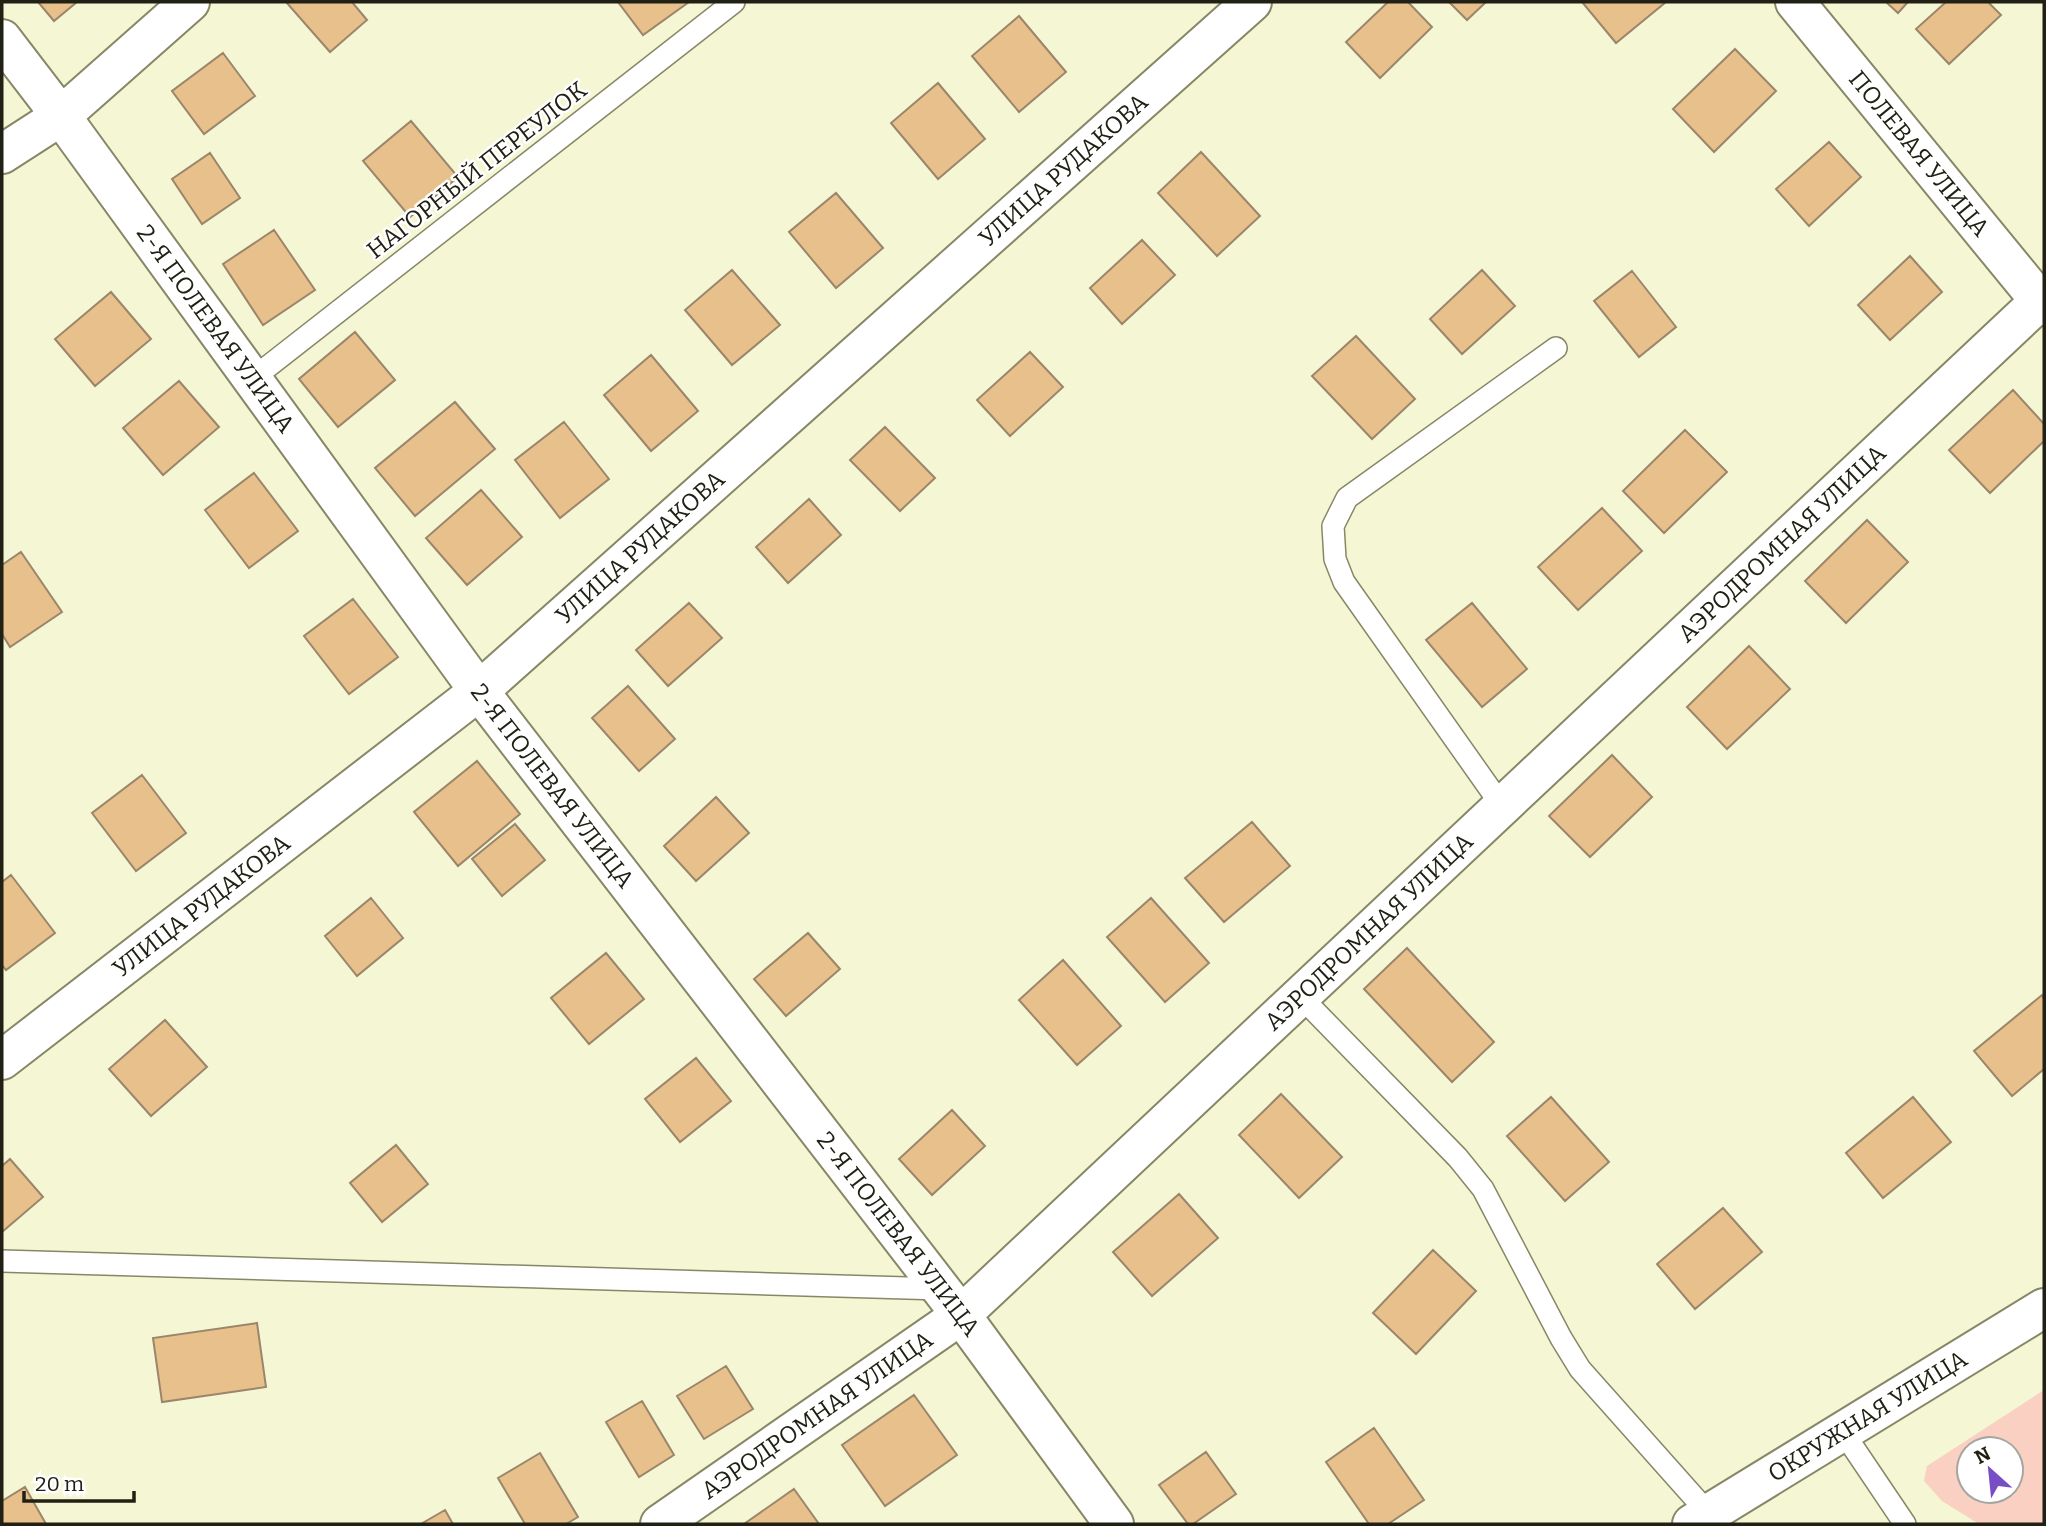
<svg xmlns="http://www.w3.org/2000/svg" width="2046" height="1526" viewBox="0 0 2046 1526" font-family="Bitter,serif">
<rect width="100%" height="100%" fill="#f5f6d3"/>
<!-- green -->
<path fill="#f9d0c2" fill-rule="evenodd" d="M2044 1390V1524H1979L1942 1501 1924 1481 1927 1466ZM1969 1449H2011V1491H1969Z"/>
<!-- building -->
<path fill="#e8c08b" stroke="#9b866b" stroke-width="2" d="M38 2H77L54 21Z
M286 2H352L367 20 330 52Z
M618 2H689L643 35Z
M1388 2H1408L1432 27 1380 78 1346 42Z
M1449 2H1486L1467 20Z
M1582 2H1666L1616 43Z
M1886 2H1908L1898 13Z
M1946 2H1988L2001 15 1949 64 1916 29Z
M1019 16 1066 72 1019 112 972 56Z
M1735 49 1776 91 1714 152 1673 109Z
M223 53 255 96 204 134 172 91Z
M938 83 985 139 938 179 891 123Z
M411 121 458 177 410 217 363 161Z
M1829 142 1861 177 1809 226 1776 189Z
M1201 152 1260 216 1217 256 1158 193Z
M210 153 240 198 202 224 172 179Z
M836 193 883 248 836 288 789 232Z
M274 230 315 290 263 325 223 264Z
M1142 240 1175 275 1122 324 1090 288Z
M1910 256 1942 292 1890 340 1858 305Z
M732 270 780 325 732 365 685 310Z
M1482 270 1515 306 1462 354 1430 319Z
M1632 271 1676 327 1639 357 1594 301Z
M111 292 151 339 95 386 55 339Z
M355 332 395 380 338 427 299 379Z
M1356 336 1415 399 1372 439 1312 376Z
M1030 352 1063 387 1010 436 977 400Z
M651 355 698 411 651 451 604 395Z
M179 381 219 427 163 475 123 428Z
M2013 390 2044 424V441L1990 493 1949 450Z
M455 402 495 449 415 516 375 468Z
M564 422 609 479 560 518 515 460Z
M885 427 935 478 900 511 850 460Z
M1685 430 1727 472 1664 533 1623 491Z
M254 473 298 531 249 568 205 510Z
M481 490 522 537 467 585 426 538Z
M809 499 841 535 788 583 756 547Z
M1602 508 1642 551 1578 610 1538 567Z
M1867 520 1908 562 1846 623 1805 581Z
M21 552 62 612 10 647 2 634V565Z
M353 599 398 657 349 694 304 636Z
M689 603 722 638 668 686 636 650Z
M1472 603 1527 669 1482 707 1426 640Z
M1749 646 1790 689 1727 749 1687 707Z
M628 686 675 739 639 771 592 718Z
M1612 755 1652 797 1590 857 1549 816Z
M477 761 520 814 458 866 414 812Z
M142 775 186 833 136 871 92 813Z
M716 797 749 833 696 881 664 846Z
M1252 822 1290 866 1224 922 1185 878Z
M515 824 545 860 502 896 472 859Z
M11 875 55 933 6 970 2 965V882Z
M371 898 403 938 357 976 325 936Z
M1151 898 1209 963 1165 1002 1107 937Z
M808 933 840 969 786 1016 754 979Z
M1407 948 1494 1042 1452 1082 1364 989Z
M606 953 644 999 589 1044 551 998Z
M1063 960 1121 1026 1077 1065 1019 1000Z
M2042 995 2044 999V1069L2012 1096 1974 1051Z
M165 1020 207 1067 151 1116 109 1069Z
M696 1058 731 1101 680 1142 645 1099Z
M1281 1094 1342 1157 1299 1198 1239 1135Z
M1551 1097 1609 1162 1565 1201 1507 1136Z
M1913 1097 1951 1142 1883 1198 1846 1153Z
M952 1110 985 1146 932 1195 899 1159Z
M396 1145 428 1184 382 1222 350 1183Z
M10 1159 43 1197 2 1232V1166Z
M1179 1194 1218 1238 1152 1296 1113 1252Z
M1723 1208 1762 1252 1695 1309 1657 1264Z
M1433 1250 1476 1291 1416 1354 1373 1313Z
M257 1323 266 1387 162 1402 153 1338Z
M726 1366 753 1409 704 1439 677 1396Z
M914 1395 957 1455 885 1506 842 1445Z
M642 1401 674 1455 639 1477 606 1422Z
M1374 1428 1424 1500 1388 1524H1369L1326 1462Z
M1206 1452 1236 1494 1193 1524H1188L1159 1485Z
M540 1453 578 1517 566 1524H525L498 1478Z
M25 1487 46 1524H2V1501Z
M794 1489 819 1524H744Z
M445 1510 453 1524H421Z"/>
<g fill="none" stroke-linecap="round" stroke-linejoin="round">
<defs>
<path id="lane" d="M252 379 734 2
M1502 806 1344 582 1335 559 1333 526 1347 498 1556 348
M1300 996 1458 1158 1483 1189 1561 1338 1580 1369 1709 1514
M2 1261 941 1289
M1843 1432 1905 1524"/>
<g id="street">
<path id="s1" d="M1795 2 2044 306"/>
<path id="s2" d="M2 39 61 116 479 691 961 1315 1114 1524"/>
<path d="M2 154 61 116 190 2"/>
<path id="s3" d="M2 1060 479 691 1252 2"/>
<path id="s4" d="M660 1524 961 1315 2044 297"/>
</g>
<g id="secondary">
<path id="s5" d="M1692 1524 2044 1308"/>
</g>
</defs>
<!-- lane casing -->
<use href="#lane" stroke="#878768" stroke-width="24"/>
<!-- street casing -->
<use href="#street" stroke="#878768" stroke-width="42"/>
<!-- secondary casing -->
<use href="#secondary" stroke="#878768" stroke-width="42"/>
<!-- lane -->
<use href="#lane" stroke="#fff" stroke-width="21"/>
<!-- street -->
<use href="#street" stroke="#fff" stroke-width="38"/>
<!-- secondary -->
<use href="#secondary" stroke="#fff" stroke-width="38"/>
</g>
<g text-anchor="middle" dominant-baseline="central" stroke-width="5" stroke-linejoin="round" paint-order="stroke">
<!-- street labels -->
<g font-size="24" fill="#202014" stroke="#fff">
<text stroke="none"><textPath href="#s1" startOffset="196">ПОЛЕВАЯ УЛИЦА</textPath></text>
<text transform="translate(477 170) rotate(-38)">НАГОРНЫЙ ПЕРЕУЛОК</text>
<text stroke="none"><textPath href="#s3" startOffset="1386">УЛИЦА РУДАКОВА</textPath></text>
<text stroke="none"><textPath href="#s2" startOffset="360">2-Я ПОЛЕВАЯ УЛИЦА</textPath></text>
<text stroke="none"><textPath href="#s4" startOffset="1493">АЭРОДРОМНАЯ УЛИЦА</textPath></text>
<text stroke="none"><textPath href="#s3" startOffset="819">УЛИЦА РУДАКОВА</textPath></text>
<text stroke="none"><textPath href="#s2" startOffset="928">2-Я ПОЛЕВАЯ УЛИЦА</textPath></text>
<text stroke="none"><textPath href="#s3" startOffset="252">УЛИЦА РУДАКОВА</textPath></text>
<text stroke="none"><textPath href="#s4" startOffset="926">АЭРОДРОМНАЯ УЛИЦА</textPath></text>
<text stroke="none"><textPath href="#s2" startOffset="1494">2-Я ПОЛЕВАЯ УЛИЦА</textPath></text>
<text stroke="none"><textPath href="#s4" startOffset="191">АЭРОДРОМНАЯ УЛИЦА</textPath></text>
<text stroke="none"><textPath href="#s5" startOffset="206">ОКРУЖНАЯ УЛИЦА</textPath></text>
</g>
</g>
<!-- border -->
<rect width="2046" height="1526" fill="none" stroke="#202014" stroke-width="7"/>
<!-- north arrow -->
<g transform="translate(1990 1470) rotate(333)"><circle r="33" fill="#ffffff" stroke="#a6a6a1" stroke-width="2"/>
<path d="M0-5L12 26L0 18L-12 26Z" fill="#784ec7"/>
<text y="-10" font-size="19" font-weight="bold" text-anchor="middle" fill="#202014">N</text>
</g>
<!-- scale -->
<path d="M24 1491v10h110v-10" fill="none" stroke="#202014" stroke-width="3.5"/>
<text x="35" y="1491" font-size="21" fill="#202014" stroke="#ffffff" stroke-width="5" paint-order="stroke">20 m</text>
</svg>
